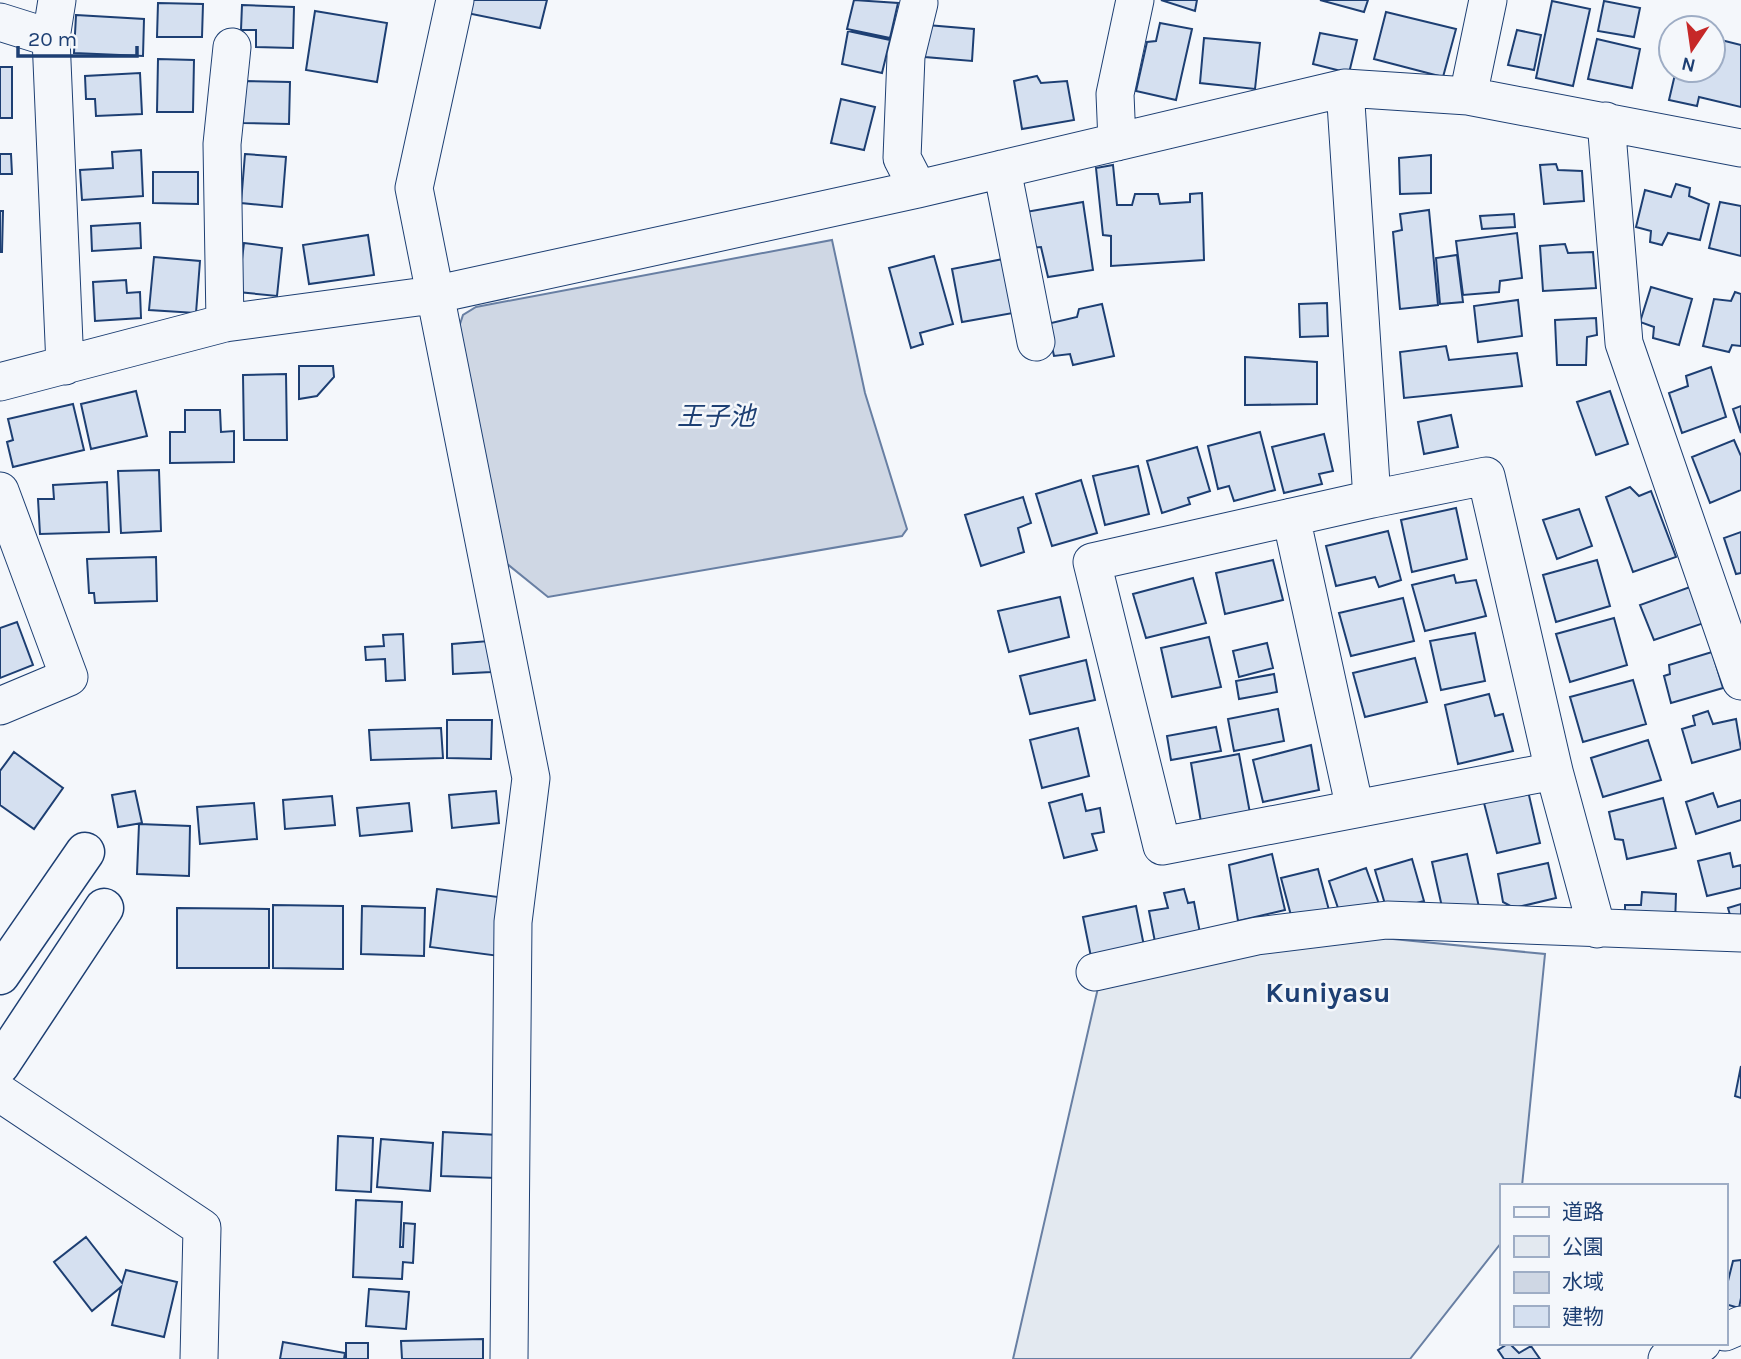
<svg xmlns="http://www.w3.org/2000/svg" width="1741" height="1359" viewBox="0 0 1741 1359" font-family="Karla,'Noto Sans JP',sans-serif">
<rect width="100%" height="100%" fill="#f4f7fb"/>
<!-- green -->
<path fill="#e3e9f0" stroke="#687fa3" stroke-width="2" d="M1383 938 1545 954 1522 1186H1501V1243L1410 1359H1013L1100 979 1278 945Z"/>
<!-- water -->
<path fill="#cfd7e4" stroke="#687fa3" stroke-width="2" d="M832 240 865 393 907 529 902 536 548 597 506 563 459 327 463 315 476 307Z"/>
<!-- building -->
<path fill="#d5e0f0" stroke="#1d3f73" stroke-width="2" d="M465 0H547L540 28 462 12Z
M854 0 898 3 890 38 847 29Z
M1161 0H1197L1195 11Z
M1320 0H1368L1364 12Z
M1552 1 1590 9 1573 86 1536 78Z
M1604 1 1640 8 1634 37 1598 31Z
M158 3 203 4 202 37H157Z
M242 5 294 7 293 48 256 47V30H241Z
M315 11 387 23 377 82 306 70Z
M1386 12 1456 29 1443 77 1374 59Z
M76 15 144 19 143 56 74 53Z
M1160 23 1192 29 1176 100 1136 91 1147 42 1156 41Z
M927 25 974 29 972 61 925 57Z
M1517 30 1541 35 1534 70 1508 65Z
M1671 30V59L1665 58Z
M848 31 890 40 882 73 842 64Z
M1320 33 1357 40 1349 73 1313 64Z
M1204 38 1260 43 1255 89 1200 83Z
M1713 38 1741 45V107L1699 97 1697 106 1669 100 1676 70H1713Z
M1597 39 1640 49 1632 88 1588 79Z
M158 59 194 60 193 112H157Z
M0 67H12V118H0Z
M140 73 142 114 96 116 95 99H86L85 76Z
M1037 76 1041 83 1067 81 1074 120 1022 129 1014 81Z
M244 81 290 82 289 124 243 123Z
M841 99 875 107 864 150 831 143Z
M141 150 143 196 82 200 80 170 113 168 112 152Z
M0 154H11L12 174H0Z
M245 154 286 157 282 207 241 203Z
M1431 155V193L1400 194 1399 158Z
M1556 164 1558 170 1582 171 1584 201 1544 204 1540 165Z
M1113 165 1117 205H1132L1135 194H1158L1160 204 1190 202V194L1202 193 1204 260 1111 266V236L1103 235 1096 168Z
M153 172H198V204L153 203Z
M1676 184 1690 188 1689 196 1709 204 1700 240 1668 233 1662 245 1650 242 1651 231 1636 227 1645 190 1671 197Z
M1083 202 1093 270 1048 277 1041 247 1028 248 1020 213Z
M1720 202 1741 206V256L1709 248Z
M1429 210 1438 305 1400 309 1393 232 1402 230 1400 214Z
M0 211H3L2 252H0Z
M1514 214 1515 227 1482 229 1480 216Z
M140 223 141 248 92 251 91 226Z
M1517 233 1522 278 1500 281 1499 292 1463 295 1456 241Z
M368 235 374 275 309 284 303 245Z
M244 243 282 248 277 296 238 292Z
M1565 244 1568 253 1593 252 1596 288 1543 291 1540 246Z
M1457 255 1463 302 1440 304 1436 258Z
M934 256 953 324 920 333 923 344 911 348 889 268Z
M154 257 200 261 196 313 149 310Z
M1003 259 1013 313 962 322 952 269Z
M126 280 127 293 140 292 141 318 95 321 93 282Z
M1651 287 1692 299 1679 345 1653 338 1654 327 1640 322Z
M1735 292 1741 294V346L1732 345 1729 352 1703 346 1714 299 1731 301Z
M1518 300 1522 336 1478 342 1474 306Z
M1327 303 1328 336 1300 337 1299 304Z
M1102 304 1114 356 1073 365 1070 354 1054 356 1047 324 1077 317 1079 309Z
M1596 318 1597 335 1587 337 1586 365H1557L1555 320Z
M1446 346 1449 360 1517 353 1522 386 1404 398 1400 352Z
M1245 357 1317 362V404L1245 405Z
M299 366H333L334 377 317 396 299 399Z
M1711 367 1726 417 1682 433 1669 393 1688 386 1686 376Z
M286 374 287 440H244L243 375Z
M136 391 147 436 91 449 81 404Z
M1610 391 1628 444 1596 455 1577 402Z
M73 404 84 450 13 467 7 442 13 440 8 419Z
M1741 406V433L1733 409Z
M185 410H220L221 432 234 431V462L170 463V432H185Z
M1451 415 1458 447 1424 454 1418 422Z
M1260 432 1275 490 1234 501 1229 486 1218 489 1208 446Z
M1324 434 1333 471 1319 474 1322 484 1284 493 1272 447Z
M1734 440 1741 456V490L1710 503 1692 457Z
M1197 447 1210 491 1188 498 1190 504 1162 513 1147 461Z
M1138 466 1149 514 1105 525 1093 476Z
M159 470 161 531 121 533 118 471Z
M1081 480 1097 533 1052 546 1036 494Z
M107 482 109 532 40 534 38 499H54L53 485Z
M1630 487 1639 496 1651 491 1676 557 1633 572 1606 497Z
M1023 497 1031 523 1018 528 1024 552 981 566 965 515Z
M1456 508 1467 559 1412 572 1401 520Z
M1579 509 1592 546 1557 559 1543 520Z
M1388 531 1401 580 1379 587 1375 577 1336 586 1326 546Z
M1741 532V573L1736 574 1724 538Z
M156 557 157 601 95 603 94 593H89L87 559Z
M1273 560 1283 600 1225 614 1216 573Z
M1597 560 1610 606 1556 622 1543 575Z
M1454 575 1456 583 1476 580 1486 616 1425 631 1412 585Z
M1193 578 1206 623 1146 638 1133 594Z
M1690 587 1704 623 1654 640 1640 605Z
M1060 597 1069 637 1009 652 998 611Z
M1403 598 1414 641 1351 656 1339 613Z
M1614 618 1627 665 1570 682 1556 634Z
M17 622 33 665 0 678V628Z
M1475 633 1485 681 1441 690 1430 641Z
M403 634 405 680 386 681 385 659 366 660 365 647 384 646 383 635Z
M1209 637 1221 687 1172 697 1161 648Z
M489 641 491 672 453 674 452 644Z
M1267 643 1273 668 1239 677 1233 651Z
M1712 652 1723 688 1671 703 1664 676 1670 674 1669 665Z
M1415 658 1427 702 1365 717 1353 673Z
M1086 660 1095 700 1030 714 1020 676Z
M1274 674 1277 692 1239 699 1236 681Z
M1633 680 1646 724 1583 742 1570 697Z
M1489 694 1495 716 1503 714 1513 751 1458 764 1445 705Z
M1278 709 1284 741 1234 751 1228 719Z
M1708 711 1713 724 1736 719 1741 749 1692 763 1682 729 1695 725 1693 716Z
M447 720H492L491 759 447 758Z
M1216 727 1221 751 1171 760 1167 736Z
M441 728 443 758 371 760 369 730Z
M1078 728 1089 776 1042 788 1030 740Z
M1648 740 1661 780 1603 797 1591 758Z
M1311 745 1319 790 1263 802 1253 760Z
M14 752 63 788 34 829 0 805V771Z
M1239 754 1250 813 1201 822 1191 763Z
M135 791 142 823 118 827 112 795Z
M496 791 499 823 452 828 449 795Z
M1528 791 1540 843 1497 853 1484 803Z
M1713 793 1718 807 1741 800V820L1696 834 1686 802Z
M1082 794 1086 811 1100 808 1104 832 1092 834 1097 850 1064 858 1049 803Z
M332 796 335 825 285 829 283 800Z
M1663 798 1676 848 1627 859 1623 840 1615 839 1609 812Z
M254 803 257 839 200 844 197 807Z
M409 803 412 831 360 836 357 808Z
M139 824 190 826 189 876 137 874Z
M1730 853 1733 867 1741 865V888L1707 896 1698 861Z
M1272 854 1285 910 1238 921 1229 865Z
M1467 854 1479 907 1444 916 1432 862Z
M1412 859 1424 901 1387 911 1375 870Z
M1548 863 1556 898 1514 908 1503 902 1498 874Z
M1366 868 1379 904 1341 917 1329 881Z
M1318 869 1330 914 1293 923 1281 878Z
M437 889 506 898 499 956 430 947Z
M1184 889 1188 903 1194 902 1201 938 1156 947 1149 911 1168 908 1164 893Z
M1642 892 1676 894 1675 925 1625 923V905H1641Z
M1741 904V927L1734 929 1728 908Z
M273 905 343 906V969L273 968Z
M362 906 425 908 424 956 361 954Z
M1136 906 1145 951 1092 962 1083 917Z
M177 908 269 909V968H177Z
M1741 1066V1098L1735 1096Z
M443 1132 498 1135 497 1178 441 1176Z
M338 1136 373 1138 371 1192 336 1190Z
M381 1139 433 1143 430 1191 377 1187Z
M356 1200 402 1202 400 1247H403L404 1223 415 1224 413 1263 403 1262 402 1279 353 1277Z
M86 1237 122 1283 126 1270 177 1282 164 1337 112 1325 121 1287 92 1311 54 1262Z
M1741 1260V1298L1739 1308 1725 1304V1293L1733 1261Z
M369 1289 409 1292 406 1329 366 1326Z
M483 1339V1359H402L401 1341Z
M283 1342 345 1353 344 1359H280Z
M346 1343H368V1359H346Z
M1509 1343 1519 1353 1531 1346 1540 1359H1504L1498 1350Z"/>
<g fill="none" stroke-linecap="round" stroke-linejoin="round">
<defs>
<path id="street" d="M57 0 51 38 65 366
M455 0 414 188 531 778 513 922 509 1359
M0 22 51 38
M1345 88 1372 499 1092 562 1162 846 1554 771 1486 476 1372 499
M1468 96 1488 0
M1606 121 1624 343 1741 681
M1117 142 1115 94 1135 0
M1002 169 1036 342
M918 189 902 158 906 56 919 3
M225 323 222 144 232 47
M0 382 225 323 433 295 918 189 1345 88 1468 96 1741 148
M0 491 69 677 0 706
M1291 517 1355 809
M1554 771 1597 929
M1095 972 1257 936 1387 920 1741 933
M0 1093 202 1228 199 1359
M1725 1332 1741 1325
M1667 1359 1702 1343"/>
<path id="secondary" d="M0 975 85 852
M0 1065 104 908"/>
</defs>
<!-- street casing -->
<use href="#street" stroke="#1d3f73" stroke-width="39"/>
<!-- secondary casing -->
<use href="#secondary" stroke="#1d3f73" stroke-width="41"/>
<!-- street -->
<use href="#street" stroke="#f4f7fb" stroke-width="37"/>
<!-- secondary -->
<use href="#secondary" stroke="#f4f7fb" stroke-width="38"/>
</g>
<g text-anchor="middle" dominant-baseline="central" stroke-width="5" stroke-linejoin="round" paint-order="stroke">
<!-- water labels -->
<g font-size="26" font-style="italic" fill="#1d3f73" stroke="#f4f7fb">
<text x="716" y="416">王子池</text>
</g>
<!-- quarter labels -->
<g font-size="28" font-weight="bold" fill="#1d3f73" stroke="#f4f7fb">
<text x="1328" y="992">Kuniyasu</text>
</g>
</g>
<!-- legend -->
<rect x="1500" y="1184" width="228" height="161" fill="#f4f7fb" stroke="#9eadc5" stroke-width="2"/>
<rect x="1514" y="1207" width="35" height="10" fill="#f4f7fb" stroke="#9eadc5" stroke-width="2"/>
<text x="1562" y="1219" font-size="21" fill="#1d3f73">道路</text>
<rect x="1514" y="1236" width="35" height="21" fill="#e3e9f0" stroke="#9eadc5" stroke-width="2"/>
<text x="1562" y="1254" font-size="21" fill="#1d3f73">公園</text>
<rect x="1514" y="1272" width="35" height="21" fill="#cfd7e4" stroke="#9eadc5" stroke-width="2"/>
<text x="1562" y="1289" font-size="21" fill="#1d3f73">水域</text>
<rect x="1514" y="1306" width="35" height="21" fill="#d5e0f0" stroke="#9eadc5" stroke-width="2"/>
<text x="1562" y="1324" font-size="21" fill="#1d3f73">建物</text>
<!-- north arrow -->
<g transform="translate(1692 49) rotate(193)"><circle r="33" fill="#f4f7fb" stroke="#9eadc5" stroke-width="2"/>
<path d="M0-5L12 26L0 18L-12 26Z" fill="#c62828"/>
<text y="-10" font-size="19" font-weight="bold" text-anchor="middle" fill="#1d3f73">N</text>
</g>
<!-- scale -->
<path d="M18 46v10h119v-10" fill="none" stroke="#1d3f73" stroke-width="3.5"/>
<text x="28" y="46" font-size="21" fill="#1d3f73" stroke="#f4f7fb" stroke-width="5" paint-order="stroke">20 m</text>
</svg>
